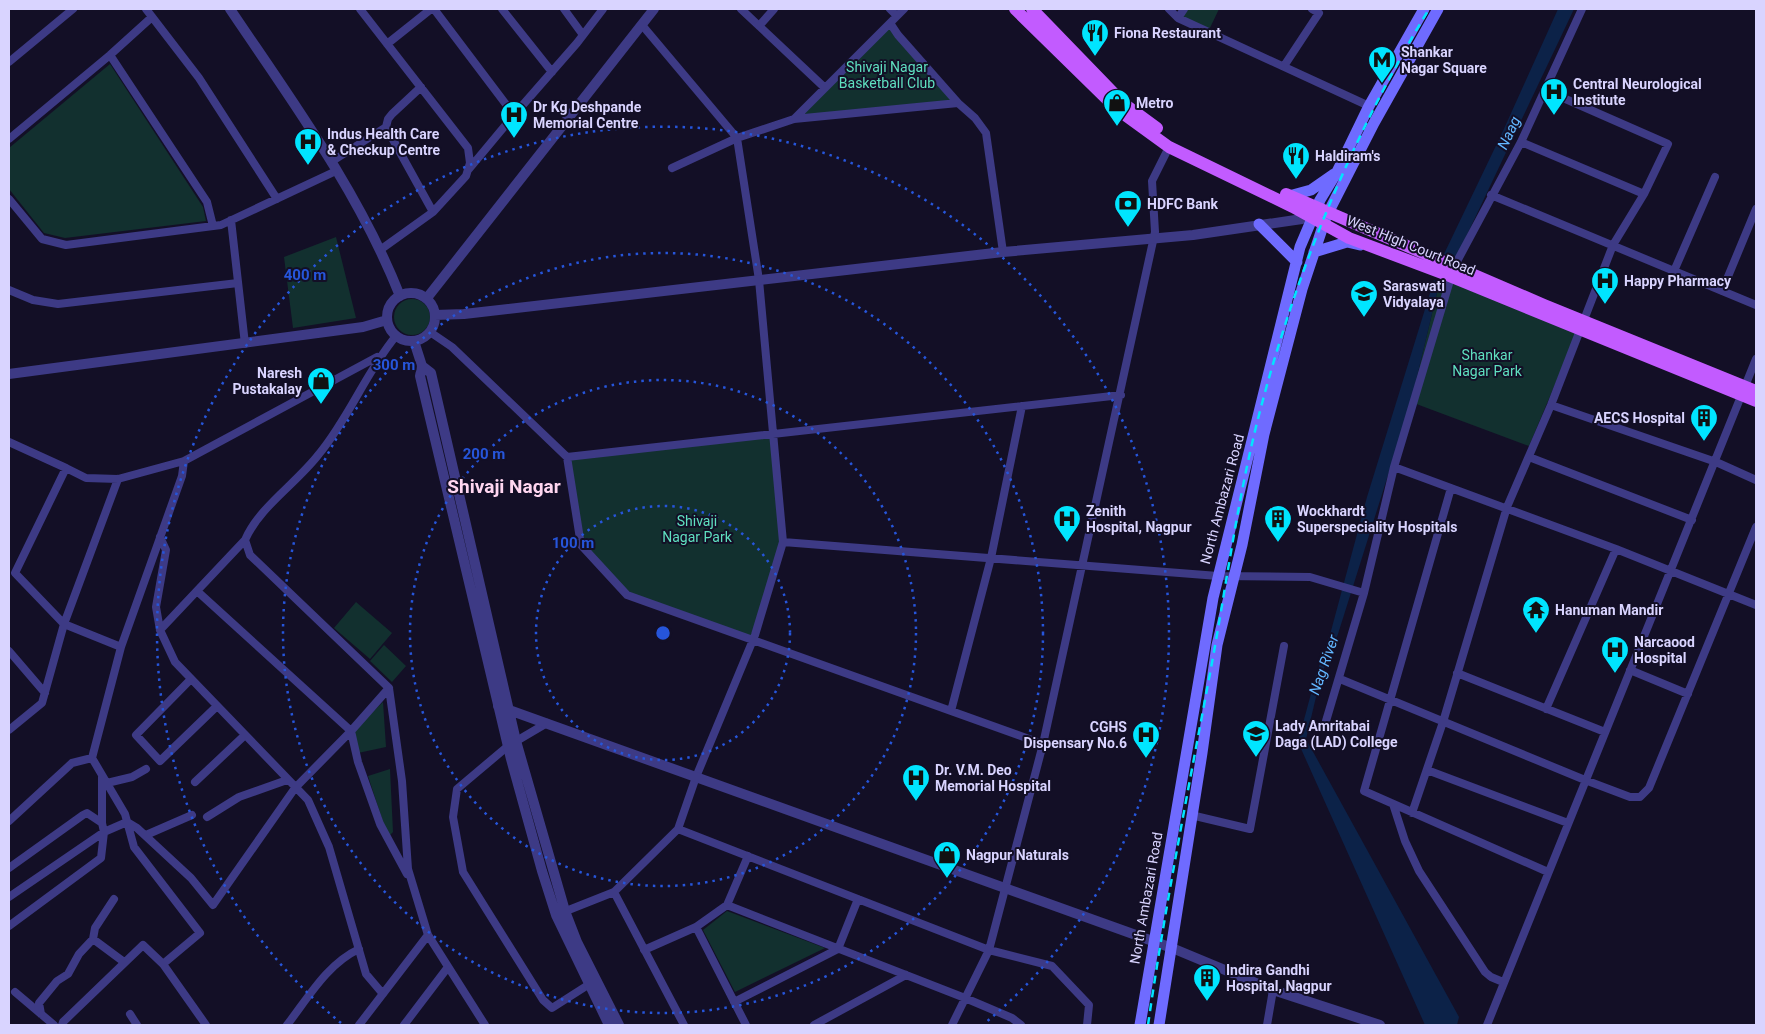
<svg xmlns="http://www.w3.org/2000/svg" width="1765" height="1034" viewBox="0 0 1765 1034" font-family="Roboto,sans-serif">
<rect width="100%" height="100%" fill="#130f26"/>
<!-- green -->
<path fill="#12302f" d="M1184 9H1219L1208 32 1178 18Z
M890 27 952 101 794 119Z
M110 64 203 207 206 221 65 238 44 233 9 189V148Z
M336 237 356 318 293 328 284 257Z
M1443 277 1577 332 1529 446 1411 402 1439 284Z
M394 317a18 18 0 1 1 36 0a18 18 0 1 1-36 0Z
M773 434 783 542 753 639 628 594 581 545 568 457Z
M356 602 392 633 370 659 334 628Z
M384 645 406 666 392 682 370 661Z
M383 702 386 747 358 753 353 731Z
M390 769 393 832 390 835 386 831 368 776Z
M727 911 825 948 735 992 703 930Z"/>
<!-- water -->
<path fill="#0c2248" d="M1558 9H1574L1456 258 1444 254 1503 131Z
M1434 280 1439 284 1411 402 1338 634 1321 676 1306 739 1459 1017 1457 1025H1425L1298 742 1316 675 1331 631 1367 497Z"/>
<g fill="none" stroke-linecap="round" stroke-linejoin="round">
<!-- minor -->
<path stroke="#3d3a85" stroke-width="8" d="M146 9 199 78 277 199
M360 9 468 148 470 163 466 176 433 212 380 250
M434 9 514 115 577 43 603 9
M502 9 552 72
M564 9 583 35
M741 9 825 88
M890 9 897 16
M1169 9 1178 18 1369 106
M1178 18 1184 9
M890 23 898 35 958 103 975 118 986 133 1003 252
M759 26 774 9
M387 44 431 9
M110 55 207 202 213 226
M9 62 73 9
M1284 66 1319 13 1312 9
M421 87 392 114 388 119 386 127 433 212
M794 119 904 9
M9 139 110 55 152 17
M1521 142 1644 194
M331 162 386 127
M672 168 737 138 794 119 958 103
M469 169 514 115
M1491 195 1756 305
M9 199 42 239 66 245 221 225 336 171
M231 220 245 344
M1454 267 1521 142 1582 9
M1674 271 1715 177
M9 290 33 300 58 304 238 283
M1722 291 1756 209
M430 332 452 347 567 457 581 545 627 595 1043 744
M396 336C366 372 349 418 319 454 296 484 260 506 245 540L250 555 389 688 402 781 408 869 428 935 485 1025
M1551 405 1716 462 1756 480
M9 442 66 468
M567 457 1121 395
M1529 457 1692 520
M1394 467 1616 549 1756 605
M118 479 64 624 121 647
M1451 488 1364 791 1548 872
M160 537 166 550 156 607 160 630 175 662 308 800 329 847 366 974 383 994
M783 542 1218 576 1310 577 1364 593
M160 630 245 540
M9 651 45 693
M1630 670 1688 694
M1457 673 1605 732
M191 679 136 735 160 761 217 706
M1340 679 1585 780 1630 797H1640L1649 788 1756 527
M389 688 351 731 358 762 380 824 407 874
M1546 709 1616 549
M951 711 991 558 1022 406
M1326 721 1364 593 1394 467 1451 277
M547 723 508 746 457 789 453 817 463 872 543 1000 552 1008 588 985
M9 730 42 703 64 624 15 573 66 468 86 478 118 479 184 461
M92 758 125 814 134 847 200 933 163 964
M1427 770 1568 823
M195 782 245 735
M107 783 132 777 146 769
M1393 804 1405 841 1419 871 1485 972 1491 977 1503 982
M1412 813 1443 722 1507 507 1551 405 1613 245 1644 194 1668 144 1545 90
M1191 815 1250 829 1284 646
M207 817 239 797 287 780
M9 821 72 763 92 758 121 647 182 476 184 461 377 357
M102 823V777
M678 829 989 950 1052 966 1089 1005 1087 1025
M146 835 192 815
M9 868 83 815 87 813 102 823 104 832 101 858 9 926
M614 892 684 1025
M9 897 104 832 127 822 137 828 191 878 213 905 295 788 351 731 197 591
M727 905 965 998 1012 1018 1021 1025
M561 913 614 892 678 829 696 777 755 635 783 542 759 280 737 138 642 25
M696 927 746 1025
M93 939 95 928 114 899
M644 950 696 927 727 905 748 856
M15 992 54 1025
M734 1002 838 949 858 899
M41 1014 39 1003 57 981 68 974 79 954 93 939 124 962
M130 1014 137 1025
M62 1025 63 1022 143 945 163 964 206 1025
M287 1025C308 998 327 964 359 949
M359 1025 428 935
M404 1025 448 967
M814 1025 906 975
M952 1025 989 950 1043 744 1155 232 1152 181 1169 147
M1267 1025 1273 990
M1487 1025 1756 359"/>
<!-- tertiary -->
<path stroke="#3d3a85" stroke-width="10" d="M230 9C292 101 359 192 400 296
M387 317a24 24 0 1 1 48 0a24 24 0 1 1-48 0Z
M427 298 654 9
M435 315 464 314 1003 252 1193 235 1302 219 1309 208
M414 341 422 366 431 373 516 741 565 911 577 942 619 1025
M422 366 420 376 511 759 542 871 556 915 609 1025
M9 374 363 327 387 320
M498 706 1172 948 1273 990 1380 1025"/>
<!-- secondary -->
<path stroke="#6f6bff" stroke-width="11" d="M1289 196 1311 190 1334 174
M1259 224 1297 262
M1314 252 1347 242 1360 245
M1140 1025 1213 598 1300 247 1320 200 1337 172 1369 106 1424 9
M1159 1025 1202 753 1217 645 1242 545 1264 434 1302 289 1326 217 1374 123 1438 9"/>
<!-- primary -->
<path stroke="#c25bff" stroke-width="12" d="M1015 9 1118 110 1169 147 1293 207 1349 238 1447 275 1756 401
M1032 9 1123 103 1157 128
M1286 194 1544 305 1756 391"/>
<!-- rail -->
<path stroke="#00e5ff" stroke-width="2.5" stroke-dasharray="8 6" stroke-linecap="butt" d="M1148 1025C1165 906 1189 786 1211 668 1227 582 1238 495 1260 411 1297 269 1353 134 1429 9"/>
</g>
<!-- distance rings -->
<g fill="none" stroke="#2655da" stroke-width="2.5" stroke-dasharray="2.5 5">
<circle cx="663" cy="633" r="127"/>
<circle cx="663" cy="633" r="253"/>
<circle cx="663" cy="633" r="380"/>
<path d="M341 1023A506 506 0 1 1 985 1023"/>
</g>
<!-- icons -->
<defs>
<symbol id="restaurant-pin" viewBox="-11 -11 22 30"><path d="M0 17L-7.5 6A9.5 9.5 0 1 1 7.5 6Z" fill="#00e5ff" stroke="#130f26"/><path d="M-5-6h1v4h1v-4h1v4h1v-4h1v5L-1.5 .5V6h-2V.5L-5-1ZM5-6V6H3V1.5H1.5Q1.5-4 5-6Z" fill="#111"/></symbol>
<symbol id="metro-pin" viewBox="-11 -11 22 30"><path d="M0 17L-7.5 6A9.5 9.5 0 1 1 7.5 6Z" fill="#00e5ff" stroke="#130f26"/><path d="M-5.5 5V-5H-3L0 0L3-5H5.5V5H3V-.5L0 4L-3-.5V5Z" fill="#111"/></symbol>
<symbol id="hospital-pin" viewBox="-11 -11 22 30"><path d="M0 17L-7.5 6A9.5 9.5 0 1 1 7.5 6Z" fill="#00e5ff" stroke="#130f26"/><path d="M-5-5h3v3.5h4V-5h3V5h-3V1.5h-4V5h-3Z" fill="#111"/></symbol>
<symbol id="shop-pin" viewBox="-11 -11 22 30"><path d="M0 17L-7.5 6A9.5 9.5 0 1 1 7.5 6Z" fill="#00e5ff" stroke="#130f26"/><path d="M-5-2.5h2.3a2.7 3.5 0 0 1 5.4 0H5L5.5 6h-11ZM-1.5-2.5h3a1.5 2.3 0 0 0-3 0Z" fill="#111"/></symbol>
<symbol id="bank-pin" viewBox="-11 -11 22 30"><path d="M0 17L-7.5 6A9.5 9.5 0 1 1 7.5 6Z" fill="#00e5ff" stroke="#130f26"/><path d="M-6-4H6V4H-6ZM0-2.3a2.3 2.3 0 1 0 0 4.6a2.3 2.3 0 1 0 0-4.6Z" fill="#111"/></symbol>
<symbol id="school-pin" viewBox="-11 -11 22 30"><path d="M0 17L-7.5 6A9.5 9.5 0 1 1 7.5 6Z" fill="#00e5ff" stroke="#130f26"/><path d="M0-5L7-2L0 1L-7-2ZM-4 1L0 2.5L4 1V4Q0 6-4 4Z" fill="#111"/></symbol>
<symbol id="building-pin" viewBox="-11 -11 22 30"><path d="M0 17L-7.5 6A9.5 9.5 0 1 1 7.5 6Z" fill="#00e5ff" stroke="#130f26"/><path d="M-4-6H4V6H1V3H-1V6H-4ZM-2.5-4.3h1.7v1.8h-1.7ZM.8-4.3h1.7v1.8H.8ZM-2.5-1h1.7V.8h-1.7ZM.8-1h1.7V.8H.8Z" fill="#111"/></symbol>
<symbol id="temple-pin" viewBox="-11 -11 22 30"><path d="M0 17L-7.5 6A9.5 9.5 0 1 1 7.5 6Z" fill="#00e5ff" stroke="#130f26"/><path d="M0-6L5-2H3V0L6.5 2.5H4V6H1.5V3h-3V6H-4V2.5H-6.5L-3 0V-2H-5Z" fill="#111"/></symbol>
<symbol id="university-pin" viewBox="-11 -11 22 30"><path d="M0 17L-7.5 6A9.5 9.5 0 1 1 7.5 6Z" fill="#00e5ff" stroke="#130f26"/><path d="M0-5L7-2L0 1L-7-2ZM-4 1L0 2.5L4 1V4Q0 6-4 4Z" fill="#111"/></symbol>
</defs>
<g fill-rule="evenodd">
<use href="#restaurant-pin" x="1079" y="17" width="32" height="43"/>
<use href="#metro-pin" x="1366" y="44" width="32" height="43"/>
<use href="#hospital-pin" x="1538" y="76" width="32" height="43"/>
<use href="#shop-pin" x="1101" y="87" width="32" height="43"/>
<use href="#hospital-pin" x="498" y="99" width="32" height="43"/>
<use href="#hospital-pin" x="292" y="126" width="32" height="43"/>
<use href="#restaurant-pin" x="1280" y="140" width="32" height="43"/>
<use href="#bank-pin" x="1112" y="188" width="32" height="43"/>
<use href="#hospital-pin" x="1589" y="265" width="32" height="43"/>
<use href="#school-pin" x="1348" y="278" width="32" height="43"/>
<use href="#shop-pin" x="305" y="365" width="32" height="43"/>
<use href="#building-pin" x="1688" y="402" width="32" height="43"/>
<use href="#hospital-pin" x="1051" y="503" width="32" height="43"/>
<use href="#building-pin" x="1262" y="503" width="32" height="43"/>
<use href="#temple-pin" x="1520" y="594" width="32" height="43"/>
<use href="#hospital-pin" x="1599" y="634" width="32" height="43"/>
<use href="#university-pin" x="1240" y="718" width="32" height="43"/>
<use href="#hospital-pin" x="1130" y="719" width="32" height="43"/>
<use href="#hospital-pin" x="900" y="762" width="32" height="43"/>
<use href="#shop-pin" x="931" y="839" width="32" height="43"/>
<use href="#building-pin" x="1191" y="962" width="32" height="43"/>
</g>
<g text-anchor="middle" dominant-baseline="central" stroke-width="4" stroke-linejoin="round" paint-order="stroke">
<!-- poi labels -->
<g font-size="14" font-weight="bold" fill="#d9d4ff" stroke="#130f26" text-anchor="start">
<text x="1114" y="33">Fiona Restaurant</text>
<text x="1401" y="52">Shankar<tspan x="1401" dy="16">Nagar Square</tspan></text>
<text x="1573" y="84">Central Neurological<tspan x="1573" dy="16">Institute</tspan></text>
<text x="1136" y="103">Metro</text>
<text x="533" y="107">Dr Kg Deshpande<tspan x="533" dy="16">Memorial Centre</tspan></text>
<text x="327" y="134">Indus Health Care<tspan x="327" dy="16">&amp; Checkup Centre</tspan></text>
<text x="1315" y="156">Haldiram's</text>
<text x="1147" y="204">HDFC Bank</text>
<text x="1624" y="281">Happy Pharmacy</text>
<text x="1383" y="286">Saraswati<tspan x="1383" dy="16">Vidyalaya</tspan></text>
<text x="302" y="373" text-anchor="end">Naresh<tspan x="302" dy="16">Pustakalay</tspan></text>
<text x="1685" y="418" text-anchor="end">AECS Hospital</text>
<text x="1086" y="511">Zenith<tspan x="1086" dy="16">Hospital, Nagpur</tspan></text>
<text x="1297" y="511">Wockhardt<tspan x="1297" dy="16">Superspeciality Hospitals</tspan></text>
<text x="1555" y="610">Hanuman Mandir</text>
<text x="1634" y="642">Narcaood<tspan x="1634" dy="16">Hospital</tspan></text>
<text x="1275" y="726">Lady Amritabai<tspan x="1275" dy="16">Daga (LAD) College</tspan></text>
<text x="1127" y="727" text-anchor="end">CGHS<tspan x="1127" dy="16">Dispensary No.6</tspan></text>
<text x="935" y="770">Dr. V.M. Deo<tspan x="935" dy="16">Memorial Hospital</tspan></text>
<text x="966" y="855">Nagpur Naturals</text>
<text x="1226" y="970">Indira Gandhi<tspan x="1226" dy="16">Hospital, Nagpur</tspan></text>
</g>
<!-- park labels -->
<g font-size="14" fill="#5fe0c0" stroke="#130f26">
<text x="887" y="67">Shivaji Nagar<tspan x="887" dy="16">Basketball Club</tspan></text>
<text x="1487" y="355">Shankar<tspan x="1487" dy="16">Nagar Park</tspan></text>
<text x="697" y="521">Shivaji<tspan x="697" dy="16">Nagar Park</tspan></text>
</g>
<!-- street labels -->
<g font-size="14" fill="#d9d4ff" stroke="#130f26">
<text transform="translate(1411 245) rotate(22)">West High Court Road</text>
<text transform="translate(1222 499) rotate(-75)">North Ambazari Road</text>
<text transform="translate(1146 898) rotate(-80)">North Ambazari Road</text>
</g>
<!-- water labels -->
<g font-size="15" font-style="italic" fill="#62b6ff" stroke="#130f26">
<text transform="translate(1509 133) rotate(-65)">Naag</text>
<text transform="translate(1324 665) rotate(-71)">Nag River</text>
</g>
<!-- district labels -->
<g font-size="19" font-weight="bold" fill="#ffd6f0" stroke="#130f26">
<text x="504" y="486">Shivaji Nagar</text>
</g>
</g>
<circle cx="663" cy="633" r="8" fill="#2655da" stroke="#130f26" stroke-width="2.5"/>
<g font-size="15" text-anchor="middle" font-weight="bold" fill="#2655da" stroke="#130f26" stroke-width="4" stroke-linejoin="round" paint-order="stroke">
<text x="305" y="280">400 m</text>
<text x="394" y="370">300 m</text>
<text x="484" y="459">200 m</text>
<text x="573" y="548">100 m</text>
</g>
<!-- border -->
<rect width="1765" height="1034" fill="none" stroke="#d9d4ff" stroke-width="20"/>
</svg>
